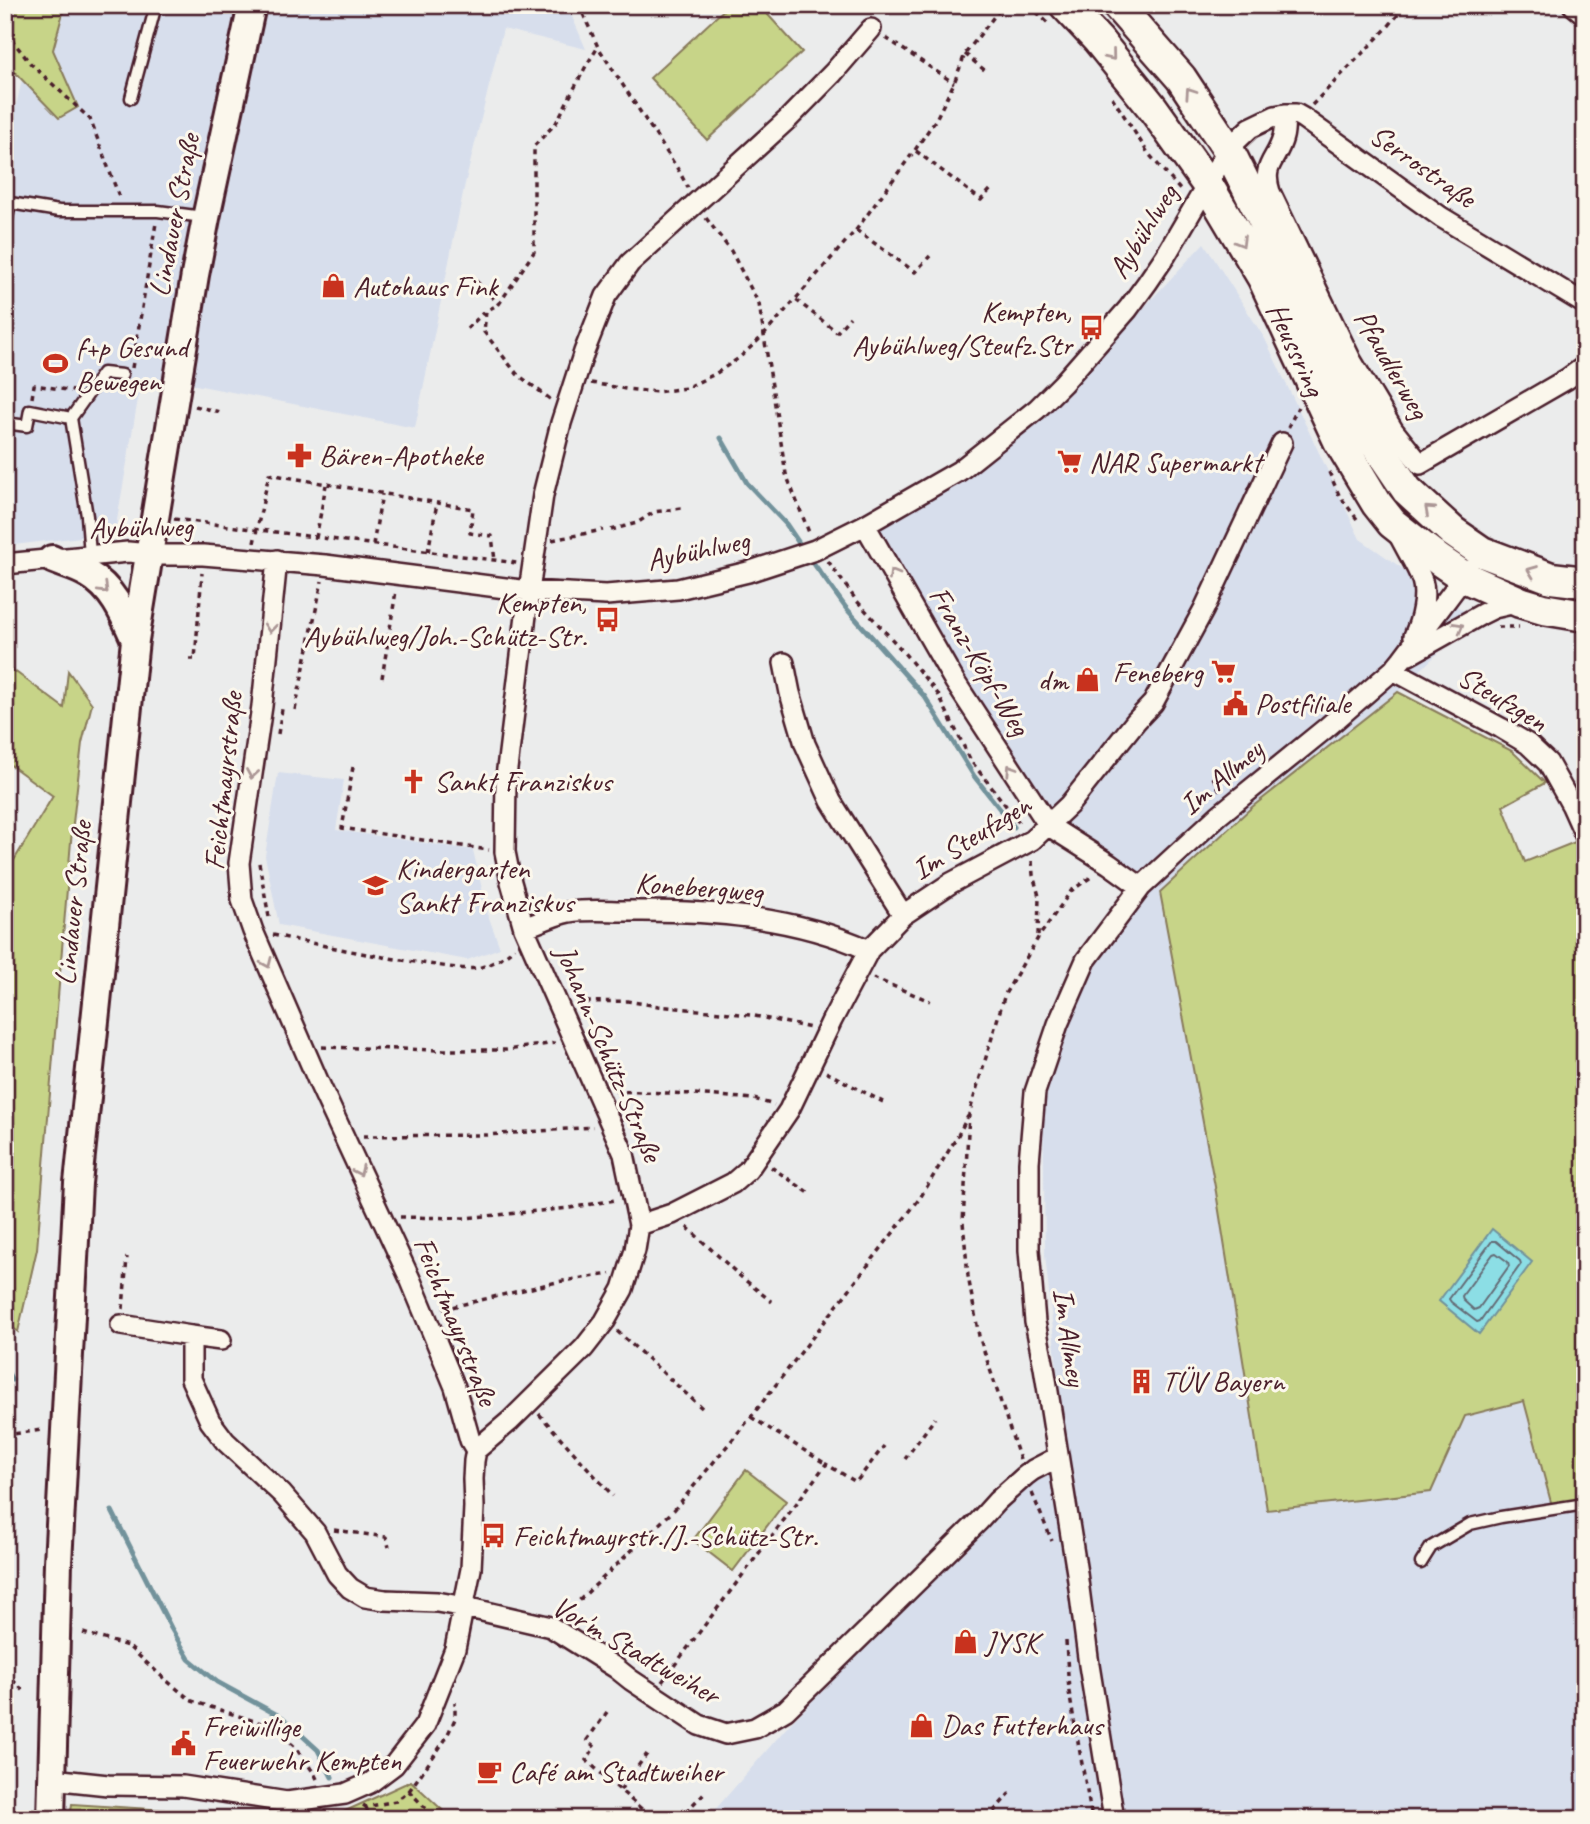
<svg xmlns="http://www.w3.org/2000/svg" width="1590" height="1824" viewBox="0 0 1590 1824" font-family="Caveat,sans-serif">
<rect width="100%" height="100%" fill="#ebecec"/>
<filter id="ink" filterUnits="userSpaceOnUse"><feTurbulence type="fractalNoise" baseFrequency=".0143" numOctaves="2"/><feDisplacementMap in="SourceGraphic" scale="14" xChannelSelector="R" yChannelSelector="G"/><feConvolveMatrix kernelMatrix="1 2 1 2 8 2 1 2 1" color-interpolation-filters="sRGB"/></filter>
<g filter="url(#ink)">
<!-- built -->
<path fill="#d7deec" d="M65 5H567L586 49 503 29 464 188 415 428 201 386 142 376 116 526 81 537 5 546V153L22 80 59 118 78 107 53 50Z
M1204 243 1265 339 1360 539 1474 618 1398 692 1252 807 1160 892 1216 1192 1267 1510 1431 1492 1465 1416 1525 1401 1555 1514 1585 1508V1819H707L788 1726 1021 1490 1036 1476 1067 1462 1045 1255 1043 1096 1092 966 1153 888 1050 835 950 684 858 537 1041 418Z
M278 773 344 780 336 830 473 850 488 915 500 948 467 960 279 925 265 856Z"/>
<!-- green -->
<path fill="#c7d488" stroke="#887a5a" stroke-width="2" d="M5 5H65L53 50 78 107 59 118 5 62Z
M729 5H759L802 52 707 140 650 78Z
M5 664 64 708 68 671 92 704 82 743 71 841 37 1249 18 1332 5 1321V875L53 796 5 761Z
M1398 692 1512 751 1545 783 1503 806 1525 862 1580 840 1585 849V1499L1552 1506 1524 1401 1465 1416 1431 1492 1267 1510 1216 1192 1160 892 1252 807Z
M746 1470 786 1501 733 1571 693 1540Z
M411 1781 452 1819H328Z
M72 1804 308 1819H70Z"/>
<!-- water -->
<path fill="#8cdee5" stroke="#72929b" stroke-width="2" d="M1492 1229 1532 1262 1479 1334 1439 1301Z"/>
<g fill="none" stroke-linecap="round" stroke-linejoin="round">
<!-- shore -->
<path stroke="#646b75" stroke-width="2" d="M1492 1241H1496L1520 1261 1521 1264 1480 1321 1477 1322 1451 1302 1449 1299Z
M1496 1253 1508 1262 1509 1266 1479 1308 1474 1310 1463 1300 1462 1296 1493 1254Z"/>
<!-- stream -->
<path stroke="#72929b" stroke-width="5" d="M721 438 747 483 786 524 803 549
M809 557 846 608 925 697 974 776 1014 827
M5 1368 12 1380
M112 1511 171 1628 189 1659 217 1682 283 1718 318 1750 332 1777"/>
<defs>
<path id="lane" d="M131 98 156 5
M5 229 10 203 59 211H158L203 217
M5 423 27 426 30 410 71 418
M90 555 87 516 71 418 103 373 122 375
M1421 1563 1431 1547 1470 1524 1501 1517 1585 1504"/>
<path id="street" d="M1573 5 1585 15
M1285 114C1284 121 1285 130 1283 137 1277 161 1261 164 1270 192L1351 360 1393 430 1420 464 1567 379 1585 366
M865 525 955 682 1049 826 1109 864 1141 887
M1398 533C1405 548 1416 564 1422 580 1427 596 1421 621 1414 636
M5 564 128 552 161 555H203L325 565 529 591 606 595 678 589 748 572 815 550 865 525 959 471 1037 409 1063 383 1128 309 1147 283 1166 255 1228 149 1250 128 1275 116 1285 114H1296L1303 118 1441 217 1585 304
M1409 655 1482 614 1494 608 1520 602
M784 663 790 693 805 744 831 801 903 915
M1393 670 1501 728 1528 744 1548 763 1572 806 1585 835
M524 928C538 923 554 915 569 912 588 909 609 911 628 911 709 910 794 916 869 950
M639 1225 672 1214 733 1183 748 1170 789 1110 832 1020 869 950 903 915 951 883 1032 840 1069 805 1136 721 1153 703 1204 609 1282 443
M121 1325 191 1336
M221 1340 191 1336V1379L210 1421 225 1441 282 1494 315 1532 337 1574 350 1588 365 1597 385 1600 437 1602 465 1607 551 1627 616 1668 631 1680 699 1725 726 1734 755 1728 786 1710 979 1521 997 1501 1025 1476 1033 1470 1058 1457
M476 1450 510 1421 584 1348 605 1321 623 1289 635 1250 639 1225 624 1154 524 928 511 882 505 852 506 777 529 591 543 495 561 423 584 352 606 296 630 263 788 119 833 73 871 29
M52 1779 108 1785 183 1786 287 1802 345 1794 370 1783 394 1765 425 1725 455 1649 471 1569 474 1507 473 1479 474 1461 476 1450 470 1440 455 1387 411 1281 319 1083 253 931 242 900 239 863 262 706 277 560
M1114 1819 1089 1665 1077 1573 1044 1367 1035 1322 1029 1250V1162L1035 1092 1058 1024 1086 960 1141 887 1219 815 1325 729 1393 670 1402 659 1469 570"/>
<path id="secondary" d="M52 559C63 564 77 567 88 574 113 588 124 615 135 640
M51 1819 58 1563 78 1183 135 640 195 275 206 218 252 5"/>
<path id="primary" d="M1065 5 1098 40 1152 107 1207 184 1263 278 1339 441 1377 504 1392 523 1439 560 1464 577 1520 602 1543 609 1585 616
M1117 5 1181 78 1228 149 1284 261 1319 341 1371 437 1407 490 1453 532 1482 552 1551 578 1585 582"/>
</defs>
<!-- lane casing -->
<use href="#lane" stroke="#4a1f2b" stroke-width="15"/>
<!-- street casing -->
<use href="#street" stroke="#4a1f2b" stroke-width="24"/>
<!-- secondary casing -->
<use href="#secondary" stroke="#4a1f2b" stroke-width="32"/>
<!-- primary casing -->
<use href="#primary" stroke="#4a1f2b" stroke-width="35"/>
<!-- path -->
<path stroke="#4a1f2b" stroke-width="3.5" stroke-dasharray="5 5" stroke-linecap="butt" d="M579 5 598 47 679 171 688 188
M1029 5 1048 23
M5 31 30 63 90 119 120 199
M886 38 954 83
M965 54 988 73
M1112 97 1148 153 1182 192
M1312 105 1387 28 1406 5
M916 151 981 200 993 187
M706 218 731 251 759 304 786 474 810 535
M856 230 915 272 930 256
M476 281 499 304
M796 300 837 332 850 317
M467 329 484 312
M132 368 156 223
M591 383 626 389 657 392 686 388 715 374 739 358 764 335 856 230 915 150 936 119 954 83 965 54 1003 5
M32 398 34 385 73 391
M550 399 517 374 484 332 486 311 499 304 534 252V146L556 123 586 66 598 47
M195 406 220 412
M1288 428 1298 407
M1329 472 1339 495 1357 519
M174 519 517 563
M611 530 637 523 654 512 682 508 684 512
M316 538 326 485
M552 540 603 530
M254 543 269 474 473 509 470 533 492 536 495 561
M373 545 382 494
M428 552 437 503
M828 561 856 600 900 648 938 694 971 761 1021 825
M1498 627H1519
M189 659H195L202 573
M382 678 396 591
M295 710 322 581
M278 734 282 709
M353 767 342 828 489 850
M1213 777 1220 791
M1032 861 1033 875 1039 896 1038 936
M259 863 269 917
M273 935C325 946 376 957 429 964 444 966 462 970 477 968 492 965 504 957 515 948
M873 978 930 1001
M576 1004 589 1002 627 1001 658 1006 750 1015 811 1028
M322 1047 438 1050H506L555 1043
M826 1072 883 1102
M615 1091 694 1094 754 1099 774 1105
M363 1136 487 1135 593 1127
M771 1167 812 1195
M400 1217 465 1218 570 1208 615 1200
M687 1227 740 1276 772 1302
M123 1309 127 1257
M443 1309 557 1282 610 1274
M617 1331 702 1408
M539 1414 613 1496
M751 1417 826 1464
M5 1435 42 1430
M905 1459 935 1418
M1020 1460 979 1336 968 1276 963 1222 969 1114 1005 994 1038 938 1071 891 1094 875
M1032 1493 1052 1541
M334 1530 386 1537 389 1547
M565 1614 674 1510 751 1417 920 1198 957 1137 968 1116
M83 1633 128 1646 167 1681 192 1701 273 1727 295 1747 314 1773 317 1779
M1066 1641 1069 1692 1092 1819
M5 1673 25 1692
M662 1682 826 1464 856 1482 884 1446
M607 1712 587 1740 595 1747 586 1760 653 1819
M620 1790 650 1750
M409 1791 445 1740 455 1719V1702
M363 1805 366 1807 396 1801 409 1791 436 1819
M366 1807 370 1819
M71 1814 102 1815
M679 1819 704 1793
M987 1819 1010 1793"/>
<!-- lane -->
<use href="#lane" stroke="#fbf7ec" stroke-width="10"/>
<!-- street -->
<use href="#street" stroke="#fbf7ec" stroke-width="19"/>
<!-- secondary -->
<use href="#secondary" stroke="#fbf7ec" stroke-width="26"/>
<!-- primary -->
<use href="#primary" stroke="#fbf7ec" stroke-width="30"/>
</g>
<!-- one-way arrows -->
<defs><path id="oneway-chevron" d="M-2-3.5L2.5 0L-2 3.5" fill="none" stroke-width="1.6" stroke-linecap="round" stroke-linejoin="round" transform="scale(1.75)"/></defs>
<g stroke="#ab9695">
<use href="#oneway-chevron" transform="translate(1111 56) rotate(51)"/>
<use href="#oneway-chevron" transform="translate(1190 92) rotate(-124)"/>
<use href="#oneway-chevron" transform="translate(1241 242) rotate(59)"/>
<use href="#oneway-chevron" transform="translate(1429 510) rotate(-138)"/>
<use href="#oneway-chevron" transform="translate(1532 571) rotate(-159)"/>
<use href="#oneway-chevron" transform="translate(893 574) rotate(-120)"/>
<use href="#oneway-chevron" transform="translate(104 589) rotate(44)"/>
<use href="#oneway-chevron" transform="translate(1459 627) rotate(-30)"/>
<use href="#oneway-chevron" transform="translate(270 628) rotate(96)"/>
<use href="#oneway-chevron" transform="translate(1011 769) rotate(-123)"/>
<use href="#oneway-chevron" transform="translate(252 774) rotate(99)"/>
<use href="#oneway-chevron" transform="translate(267 963) rotate(66)"/>
<use href="#oneway-chevron" transform="translate(359 1171) rotate(65)"/>
</g>
</g>
<!-- icons -->
<defs>
<symbol id="shop-bare" viewBox="-9 -9 18 18"><path d="M-5-2.5h2.3a2.7 3.5 0 0 1 5.4 0H5L5.5 6h-11ZM-1.5-2.5h3a1.5 2.3 0 0 0-3 0Z" fill="#c8321e" stroke="#fbf7ec" stroke-width="2.5" paint-order="stroke"/></symbol>
<symbol id="bus-bare" viewBox="-9 -9 18 18"><path d="M-5-6H5V4H4V6H2V4H-2V6H-4V4H-5ZM-3.5-4V0h7V-4ZM-3.5 1.2v1.5H-2V1.2ZM2 1.2v1.5H3.5V1.2Z" fill="#c8321e" stroke="#fbf7ec" stroke-width="2.5" paint-order="stroke"/></symbol>
<symbol id="stadium-bare" viewBox="-9 -9 18 18"><path d="M0-5a6.5 5 0 1 0 0 10a6.5 5 0 1 0 0-10ZM-3.5-1.8h7v3.6h-7Z" fill="#c8321e" stroke="#fbf7ec" stroke-width="2.5" paint-order="stroke"/></symbol>
<symbol id="pharmacy-bare" viewBox="-9 -9 18 18"><path d="M-2-6h4v4h4v4h-4v4h-4v-4h-4v-4h4Z" fill="#c8321e" stroke="#fbf7ec" stroke-width="2.5" paint-order="stroke"/></symbol>
<symbol id="supermarket-bare" viewBox="-9 -9 18 18"><path d="M-6-5.5h2.5l.6 2H6L4.5 2H-2.5L-4.4-4H-6ZM-1.5 3.2a1.3 1.3 0 1 0 .1 0ZM3 3.2a1.3 1.3 0 1 0 .1 0Z" fill="#c8321e" stroke="#fbf7ec" stroke-width="2.5" paint-order="stroke"/></symbol>
<symbol id="civic-bare" viewBox="-9 -9 18 18"><path d="M-.6-6.5H3V-4.5H.6V-3L4-1V1h2V6H-6V1h2V-1L-.6-3ZM-1.2 2.5V6h2.4V2.5Z" fill="#c8321e" stroke="#fbf7ec" stroke-width="2.5" paint-order="stroke"/></symbol>
<symbol id="church-bare" viewBox="-9 -9 18 18"><path d="M-1.2-6h2.4v3.5h3.3v2.4h-3.3V6h-2.4V-.1h-3.3v-2.4h3.3Z" fill="#c8321e" stroke="#fbf7ec" stroke-width="2.5" paint-order="stroke"/></symbol>
<symbol id="school-bare" viewBox="-9 -9 18 18"><path d="M0-5L7-2L0 1L-7-2ZM-4 1L0 2.5L4 1V4Q0 6-4 4Z" fill="#c8321e" stroke="#fbf7ec" stroke-width="2.5" paint-order="stroke"/></symbol>
<symbol id="building-bare" viewBox="-9 -9 18 18"><path d="M-4-6H4V6H1V3H-1V6H-4ZM-2.5-4.3h1.7v1.8h-1.7ZM.8-4.3h1.7v1.8H.8ZM-2.5-1h1.7V.8h-1.7ZM.8-1h1.7V.8H.8Z" fill="#c8321e" stroke="#fbf7ec" stroke-width="2.5" paint-order="stroke"/></symbol>
<symbol id="cafe-bare" viewBox="-9 -9 18 18"><path d="M-5.5-4.5H6V0H3Q3 3.5 0 3.5H-2.5Q-5.5 3.5-5.5 0ZM3-3.2v2h1.7v-2ZM-6 4.5H4V6H-6Z" fill="#c8321e" stroke="#fbf7ec" stroke-width="2.5" paint-order="stroke"/></symbol>
</defs>
<g fill-rule="evenodd">
<use href="#shop-bare" x="316" y="268" width="35" height="35"/>
<use href="#bus-bare" x="1074" y="310" width="35" height="35"/>
<use href="#stadium-bare" x="38" y="346" width="35" height="35"/>
<use href="#pharmacy-bare" x="282" y="438" width="35" height="35"/>
<use href="#supermarket-bare" x="1052" y="444" width="35" height="35"/>
<use href="#bus-bare" x="590" y="602" width="35" height="35"/>
<use href="#supermarket-bare" x="1206" y="654" width="35" height="35"/>
<use href="#shop-bare" x="1070" y="662" width="35" height="35"/>
<use href="#civic-bare" x="1218" y="686" width="35" height="35"/>
<use href="#church-bare" x="396" y="764" width="35" height="35"/>
<use href="#school-bare" x="358" y="868" width="35" height="35"/>
<use href="#building-bare" x="1124" y="1364" width="35" height="35"/>
<use href="#bus-bare" x="476" y="1518" width="35" height="35"/>
<use href="#shop-bare" x="948" y="1624" width="35" height="35"/>
<use href="#shop-bare" x="904" y="1708" width="35" height="35"/>
<use href="#civic-bare" x="166" y="1726" width="35" height="35"/>
<use href="#cafe-bare" x="472" y="1754" width="35" height="35"/>
</g>
<g text-anchor="middle" dominant-baseline="central" stroke-width="6" stroke-linejoin="round" paint-order="stroke">
<!-- street labels -->
<g font-size="30" fill="#4a1f2b" stroke="#fbf7ec">
<text transform="translate(1423 166) rotate(35)">Serrostraße</text>
<text transform="translate(174 215) rotate(-79)">Lindauer Straße</text>
<text transform="translate(1143 231) rotate(-58)">Aybühlweg</text>
<text transform="translate(1296 349) rotate(65)">Heussring</text>
<text transform="translate(1392 364) rotate(60)">Pfaudlerweg</text>
<text transform="translate(141 527) rotate(-1)">Aybühlweg</text>
<text transform="translate(698 550) rotate(-12)">Aybühlweg</text>
<text transform="translate(980 661) rotate(59)">Franz-Köpf-Weg</text>
<text transform="translate(1503 699) rotate(31)">Steufzgen</text>
<text transform="translate(1221 777) rotate(-40)">Im Allmey</text>
<text transform="translate(223 781) rotate(-84)">Feichtmayrstraße</text>
<text transform="translate(971 837) rotate(-32)">Im Steufzgen</text>
<text transform="translate(699 887) rotate(4)">Konebergweg</text>
<text transform="translate(73 903) rotate(-84)">Lindauer Straße</text>
<text transform="translate(609 1053) rotate(67)">Johann-Schütz-Straße</text>
<text transform="translate(456 1321) rotate(68)">Feichtmayrstraße</text>
<text transform="translate(1070 1337) rotate(82)">Im Allmey</text>
<text transform="translate(636 1650) rotate(30)">Vor'm Stadtweiher</text>
</g>
<!-- poi labels -->
<g font-size="30" fill="#4a1f2b" stroke="#fbf7ec" text-anchor="start">
<text x="353" y="286">Autohaus Fink</text>
<text x="1072" y="311" text-anchor="end">Kempten,<tspan x="1072" dy="34">Aybühlweg/Steufz.Str</tspan></text>
<text x="76" y="347">f+p Gesund<tspan x="76" dy="34">Bewegen</tspan></text>
<text x="319" y="455">Bären-Apotheke</text>
<text x="1089" y="462">NAR Supermarkt</text>
<text x="587" y="602" text-anchor="end">Kempten,<tspan x="587" dy="34">Aybühlweg/Joh.-Schütz-Str.</tspan></text>
<text x="1203" y="672" text-anchor="end">Feneberg</text>
<text x="1068" y="680" text-anchor="end">dm</text>
<text x="1255" y="703">Postfiliale</text>
<text x="434" y="781">Sankt Franziskus</text>
<text x="396" y="868">Kindergarten<tspan x="396" dy="34">Sankt Franziskus</tspan></text>
<text x="1162" y="1381">TÜV Bayern</text>
<text x="513" y="1536">Feichtmayrstr./J.-Schütz-Str.</text>
<text x="985" y="1642">JYSK</text>
<text x="941" y="1725">Das Futterhaus</text>
<text x="203" y="1726">Freiwillige<tspan x="203" dy="34">Feuerwehr Kempten</tspan></text>
<text x="509" y="1771">Café am Stadtweiher</text>
</g>
</g>
<!-- margin -->
<rect width="1590" height="1824" fill="none" stroke="#fbf7ec" stroke-width="28"/>
<rect x="14" y="14" width="1562" height="1796" fill="none" stroke="#4a1f2b" stroke-width="2.5" filter="url(#ink)"/>
</svg>
